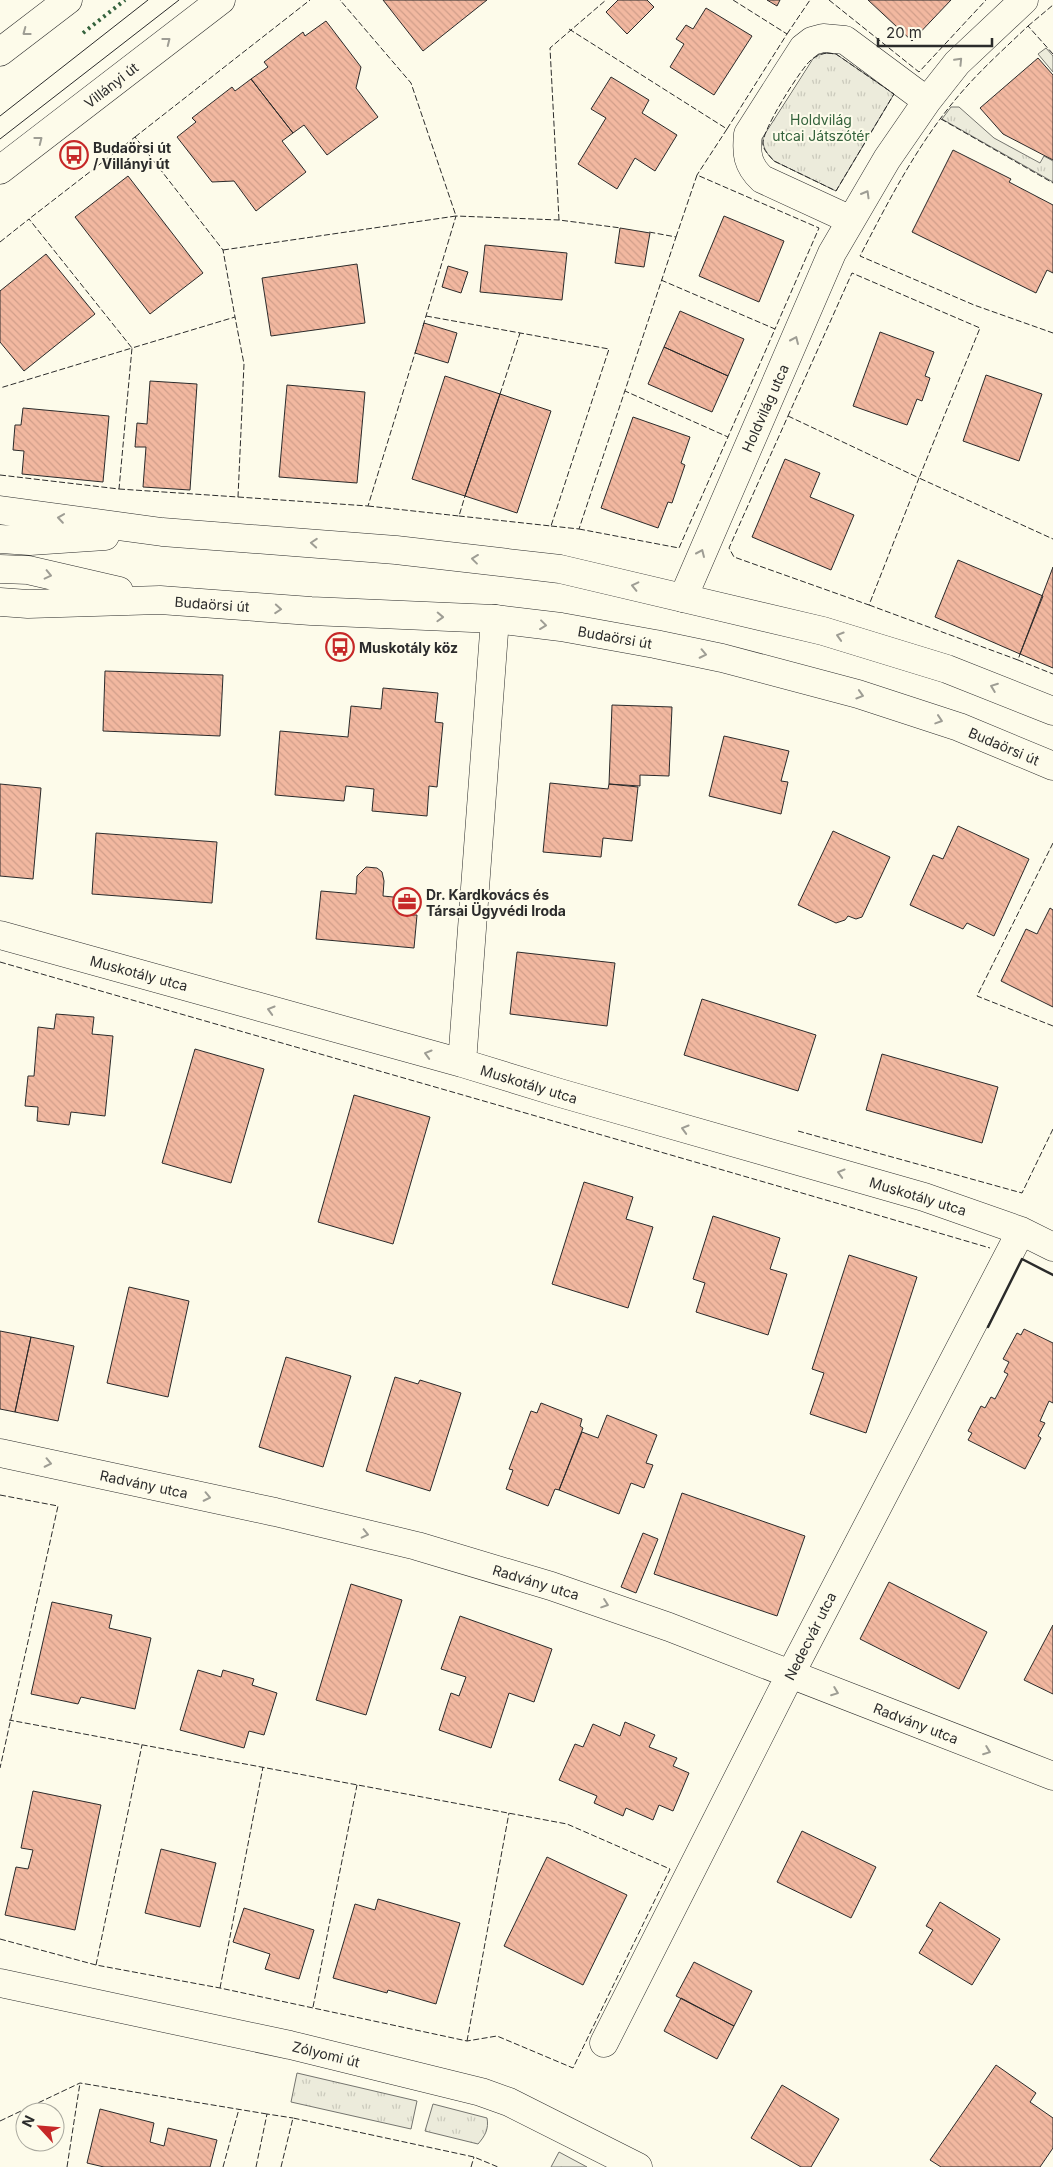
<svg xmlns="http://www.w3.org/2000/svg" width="1053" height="2167" viewBox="0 0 1053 2167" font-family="Inter,sans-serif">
<defs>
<pattern id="grass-tufts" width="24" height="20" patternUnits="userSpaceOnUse" patternTransform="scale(1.25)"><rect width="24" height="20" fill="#ecebdb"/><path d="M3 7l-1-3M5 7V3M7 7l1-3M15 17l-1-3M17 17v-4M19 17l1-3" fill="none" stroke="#cbcabc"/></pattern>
<pattern id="building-back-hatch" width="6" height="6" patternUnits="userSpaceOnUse" patternTransform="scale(1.25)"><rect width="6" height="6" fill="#f2b8a0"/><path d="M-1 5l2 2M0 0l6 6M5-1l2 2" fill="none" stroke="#d09e8a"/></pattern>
</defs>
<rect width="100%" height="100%" fill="#fdfbea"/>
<!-- grass -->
<path fill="url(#grass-tufts)" stroke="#74746e" d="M1046 48 1053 56V72L1038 54Z
M827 53 836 54 894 94 836 191 774 161C766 153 762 147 763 135L808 62 816 55Z
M951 107H959L994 138 1040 163 1044 156 1053 161V182L942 119Z
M297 2073 417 2101 411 2129 291 2102Z
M433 2104 487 2118C489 2129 485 2136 478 2144L425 2131Z
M559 2152 587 2167H551Z"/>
<!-- building -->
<path fill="url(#building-back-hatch)" stroke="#2b2b2b" d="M383 0H487L423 51Z
M618 0H647L654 7 627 34 606 12Z
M767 0H780L777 6Z
M868 0H951L912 41Z
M706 8 752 36 714 95 670 67 684 44 676 39 686 25 693 29Z
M326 21 361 67 356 88 378 117 327 155 304 125 293 133 251 79 268 67 264 62 303 32 305 36Z
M1038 58 1053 75V160L1003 134 980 108Z
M611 77 649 100 642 113 677 135 655 171 635 158 617 189 578 164 606 118 591 109Z
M251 79 293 133 282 141 306 172 256 211 234 181 212 182 177 137 196 122 192 118 232 87 235 91Z
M953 150 1011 179 1009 182 1053 205V273L1047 270 1036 293 912 232Z
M128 176 203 273 150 314 75 217Z
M724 216 784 241 759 302 699 276Z
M620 228 650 233 644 267 615 263Z
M485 245 567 253 562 300 480 292Z
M46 254 95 314 24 371 0 342V291Z
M357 264 365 323 271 336 262 278Z
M448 266 468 272 461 293 442 287Z
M680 311 744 339 728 376 664 347Z
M424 323 457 333 448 363 415 353Z
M880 332 934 352 925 376 930 378 922 401 917 399 907 425 853 406Z
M664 347 728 376 712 412 648 384Z
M986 375 1042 394 1019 461 963 441Z
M445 376 500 394 465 496 412 479Z
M150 381 197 384 190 490 143 487 146 447H135L137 423 147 424Z
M287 385 365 392 357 483 279 477Z
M500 394 551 411 517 513 465 496Z
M23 408 109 416 103 482 22 474 24 451 13 450 15 425H21Z
M633 417 690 437 681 463 685 465 672 503 668 502 658 528 601 508Z
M785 459 820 473 810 497 854 515 831 570 752 537Z
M958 560 1043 596 1020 654 935 617Z
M1053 567V668L1020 654Z
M105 671 223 675 220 736 103 731Z
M383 688 438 693 435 722 443 723 437 787 429 786 427 816 372 811 374 789 346 786 344 801 275 795 280 731 348 737 351 706 381 709Z
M612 705 672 707 669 776 640 775V786L609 784Z
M724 736 789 751 781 781 788 782 781 814 709 796Z
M550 783 608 789 609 784 638 787 632 841 603 838 601 857 543 852Z
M0 784 41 788 33 879 0 876Z
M958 826 1029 859 994 936 967 923 963 929 910 905 933 855 943 859Z
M833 831 890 857 862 917 856 919 848 916 845 920 836 923 798 905Z
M96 833 217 842 212 903 92 894Z
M366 867 377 868 382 872 384 881 383 896 413 899 411 915H417L414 948 316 939 321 891 356 894 357 876Z
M1050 908 1053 910V1007L1001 981 1026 929 1037 934Z
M517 952 615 963 607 1026 510 1014Z
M702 999 816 1035 798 1091 684 1055Z
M56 1014 94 1017 92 1034 113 1036 105 1116 71 1112 69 1125 37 1121 38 1107 25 1106 28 1076H34L38 1027 54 1029Z
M195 1049 264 1069 231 1183 162 1163Z
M882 1054 998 1087 982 1143 866 1110Z
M354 1095 430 1117 393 1244 318 1222Z
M584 1182 633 1197 626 1219 653 1227 628 1308 552 1284Z
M713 1216 780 1238 770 1269 787 1274 768 1335 696 1312 705 1283 693 1279Z
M849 1255 917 1277 866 1433 810 1414 824 1373 812 1369Z
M129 1287 189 1301 168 1397 107 1383Z
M1024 1329 1053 1343V1403L1049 1401 1040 1421 1045 1423 1038 1436 1041 1438 1025 1469 968 1440 972 1433 968 1431 981 1406 985 1408 991 1397 995 1399 1008 1374 1004 1372 1009 1362 1003 1359 1017 1333 1021 1335Z
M0 1331 31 1337 15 1412 0 1409Z
M31 1337 74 1346 58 1421 15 1412Z
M286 1357 351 1376 323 1467 259 1447Z
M395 1377 418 1384 420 1380 461 1393 430 1491 366 1471Z
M541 1403 582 1419 580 1426 583 1428 559 1490 555 1489 548 1506 506 1489 513 1470 509 1469 531 1411 537 1413Z
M607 1415 657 1435 646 1463 653 1465 644 1488 631 1483 619 1514 559 1490 582 1432 598 1438Z
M682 1493 805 1536 777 1616 654 1574Z
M643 1533 658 1539 636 1593 621 1587Z
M889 1582 987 1632 959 1689 860 1639Z
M351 1584 402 1600 366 1715 316 1700Z
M52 1602 112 1615 109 1628 151 1638 135 1709 81 1697 78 1704 31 1694Z
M460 1616 552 1649 534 1702 509 1693 491 1748 439 1730 451 1693 459 1696 466 1677 441 1669Z
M1053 1625V1694L1024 1680Z
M198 1670 221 1677 223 1670 254 1679 252 1685 277 1693 264 1735 249 1731 244 1748 180 1730Z
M625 1722 655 1735 649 1747 677 1758 673 1766 689 1773 673 1811 659 1805 653 1820 626 1808 623 1816 594 1803 597 1796 559 1780 575 1744 583 1747 593 1724 620 1736Z
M33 1791 101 1805 75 1930 5 1915 16 1867 28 1869 33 1850 21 1848Z
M802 1831 876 1867 851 1918 777 1882Z
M161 1849 216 1863 200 1927 145 1913Z
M547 1857 627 1895 583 1985 504 1946Z
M378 1899 460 1923 436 2004 388 1990 387 1993 333 1978 355 1904 375 1910Z
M940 1902 1000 1939 972 1985 919 1953 933 1930 926 1926Z
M244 1908 314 1930 299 1979 265 1969 270 1954 233 1942Z
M694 1962 752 1991 734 2026 676 1996Z
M681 1998 734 2026 717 2059 664 2031Z
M996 2065 1036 2093 1030 2102 1053 2118V2148L1040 2167H941L930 2160Z
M782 2085 839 2119 811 2167H801L751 2138Z
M100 2109 154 2123 150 2142 164 2146 168 2128 217 2140 210 2167H104L87 2163Z"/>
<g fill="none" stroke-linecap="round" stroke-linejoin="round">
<defs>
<path id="minor" d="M851 220 762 179C747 165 746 153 748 134L803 48 812 41 823 38 845 40 927 101
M683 598 832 253 887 159 927 101 957 63 1024 0
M0 935 462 1063 560 1093 924 1197 1021 1231 1053 1247
M462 1063 495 619
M0 1453 275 1512 417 1546 551 1586 669 1627 1053 1776
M0 1983 290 2045 481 2092 509 2102 638 2167
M604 2043 790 1675 1021 1231"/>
<path id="major" d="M0 52 68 0
M0 170 221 0
M0 510 162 532 396 550 560 569 823 631 947 669 1053 711
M0 539 30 541 105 536
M0 569 28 570 119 591
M0 602 28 604 160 600 311 611 495 619 561 627 655 644 722 658 858 694 959 727 1053 766"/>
</defs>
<!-- minor casing -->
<use href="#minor" stroke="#2b2b2b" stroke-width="29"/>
<!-- major casing -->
<use href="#major" stroke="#2b2b2b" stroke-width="29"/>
<!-- minor -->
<use href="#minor" stroke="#fdfbea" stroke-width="28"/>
<!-- major -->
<use href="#major" stroke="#fdfbea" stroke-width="28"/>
<!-- tram -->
<path stroke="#2b2b2b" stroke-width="1" d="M0 116 148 0
M0 139 179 0"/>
<!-- hedge -->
<path stroke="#34623c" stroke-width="4" stroke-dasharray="2.5 4" stroke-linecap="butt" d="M83 33 125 0"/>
<!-- fence -->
<path stroke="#2b2b2b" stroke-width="1" stroke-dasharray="6 2.5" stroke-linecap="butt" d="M829 0 919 72 986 0
M1028 26 1053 5
M569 29 727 129 697 175
M787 34 810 0
M827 53 836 54 894 94 836 191 774 161C770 156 764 151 763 145 760 133 800 70 810 61 816 56 820 54 827 53Z
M1053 54 1028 26C1003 50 977 73 955 100 916 147 888 202 860 256L974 305 1053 333
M941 119 1053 183
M727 129 787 34 733 0
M135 137 310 0
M559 220 550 48 606 0
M676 237 697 175 819 228 775 329
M0 242 29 219 132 348 0 388
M223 250 456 216 411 83 340 0
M661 280 775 329 728 437
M426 316 609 349 551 526 459 516
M423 326 456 216 559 220 621 228
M500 394 520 333
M788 416 852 273 980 328 919 478 1053 539
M788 416 919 478 869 605 734 557 729 548Z
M0 475 119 489 132 348 235 317 223 250 135 137 29 219
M119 489 238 497 244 364 235 317
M238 497 368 506 416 350
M368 506 459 516 465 496
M551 526 579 529 676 237 649 232
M579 529 679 548 728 437 625 391
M869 605 1018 660 1020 654
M1018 660 1053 674
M1053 843 977 996 1053 1026
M0 962C330 1057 660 1151 990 1248
M798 1131 1022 1193 1053 1129
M0 1495 58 1506 0 1768
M0 1939 96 1965 220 1988 467 2041 497 2036 573 2068 670 1869 567 1824 9 1720
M96 1965 142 1745
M220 1988 263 1767
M313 2007 357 1785
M467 2041 509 1813
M0 2121 80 2083 267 2114
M67 2167 80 2083
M223 2167 239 2109
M256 2167 267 2114 293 2118
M281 2167 293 2118 474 2157 498 2167
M471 2167 474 2157"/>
<!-- wall -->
<path stroke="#2b2b2b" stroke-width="2.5" d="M988 1327 1022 1259 1053 1275"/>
</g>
<!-- one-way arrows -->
<defs><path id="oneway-chevron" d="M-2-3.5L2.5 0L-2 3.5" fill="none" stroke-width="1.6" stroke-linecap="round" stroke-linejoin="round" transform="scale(1.25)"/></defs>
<g stroke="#9e9d94">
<use href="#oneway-chevron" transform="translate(26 32) rotate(143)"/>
<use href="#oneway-chevron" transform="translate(167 41) rotate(-38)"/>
<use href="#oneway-chevron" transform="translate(959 61) rotate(-46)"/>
<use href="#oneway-chevron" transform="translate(39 140) rotate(-38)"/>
<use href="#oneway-chevron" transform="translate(866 194) rotate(-60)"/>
<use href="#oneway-chevron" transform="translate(795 340) rotate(-66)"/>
<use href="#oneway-chevron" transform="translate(61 518) rotate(-172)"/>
<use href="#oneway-chevron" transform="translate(314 543) rotate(-176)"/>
<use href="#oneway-chevron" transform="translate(701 553) rotate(-66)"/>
<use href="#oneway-chevron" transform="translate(475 559) rotate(-173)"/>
<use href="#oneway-chevron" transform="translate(48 575) rotate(13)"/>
<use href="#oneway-chevron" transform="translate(635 586) rotate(-167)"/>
<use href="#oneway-chevron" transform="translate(278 609) rotate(4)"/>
<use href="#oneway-chevron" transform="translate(440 617) rotate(2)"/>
<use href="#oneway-chevron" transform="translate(543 625) rotate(7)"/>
<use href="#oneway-chevron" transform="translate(840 636) rotate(-163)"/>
<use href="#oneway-chevron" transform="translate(703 654) rotate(12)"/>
<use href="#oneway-chevron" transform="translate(994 687) rotate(-159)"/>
<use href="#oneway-chevron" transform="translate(860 695) rotate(17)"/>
<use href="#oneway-chevron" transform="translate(939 720) rotate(18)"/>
<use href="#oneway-chevron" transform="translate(271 1010) rotate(-164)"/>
<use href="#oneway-chevron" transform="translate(428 1054) rotate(-164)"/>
<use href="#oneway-chevron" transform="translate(685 1129) rotate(-164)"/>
<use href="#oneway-chevron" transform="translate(841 1173) rotate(-164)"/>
<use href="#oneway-chevron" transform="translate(48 1463) rotate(12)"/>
<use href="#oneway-chevron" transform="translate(207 1497) rotate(12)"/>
<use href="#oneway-chevron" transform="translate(365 1534) rotate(13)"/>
<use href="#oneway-chevron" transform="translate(605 1604) rotate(19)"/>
<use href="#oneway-chevron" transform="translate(835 1692) rotate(21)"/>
<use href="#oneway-chevron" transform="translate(987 1751) rotate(21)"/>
</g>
<!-- icons -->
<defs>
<symbol id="bus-ring" viewBox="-11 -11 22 22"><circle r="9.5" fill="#fdfbea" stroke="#c62828" stroke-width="1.5"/><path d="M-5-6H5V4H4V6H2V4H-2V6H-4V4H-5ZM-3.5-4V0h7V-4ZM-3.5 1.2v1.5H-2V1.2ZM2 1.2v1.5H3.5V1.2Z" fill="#c62828"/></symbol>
<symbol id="office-ring" viewBox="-11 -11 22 22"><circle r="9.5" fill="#fdfbea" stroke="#c62828" stroke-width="1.5"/><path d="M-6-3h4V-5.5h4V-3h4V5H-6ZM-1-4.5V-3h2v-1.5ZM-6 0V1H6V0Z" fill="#c62828"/></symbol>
</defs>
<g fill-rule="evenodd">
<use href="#bus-ring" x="58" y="139" width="32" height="32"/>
<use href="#bus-ring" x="324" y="631" width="32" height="32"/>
<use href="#office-ring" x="391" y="886" width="32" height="32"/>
</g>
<g text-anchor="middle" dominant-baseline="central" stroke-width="4" stroke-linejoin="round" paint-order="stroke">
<!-- street labels -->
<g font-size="14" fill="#2b2b2b" stroke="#fdfbea">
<text transform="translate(111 85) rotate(-38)">Villányi út</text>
<text transform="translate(765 408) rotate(-66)">Holdvilág utca</text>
<text transform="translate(212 604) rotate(4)">Budaörsi út</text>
<text transform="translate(615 637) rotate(10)">Budaörsi út</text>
<text transform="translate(1004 746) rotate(23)">Budaörsi út</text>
<text transform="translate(139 973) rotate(15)">Muskotály utca</text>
<text transform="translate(529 1084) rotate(17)">Muskotály utca</text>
<text transform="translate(918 1196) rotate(17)">Muskotály utca</text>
<text transform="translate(144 1484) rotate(12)">Radvány utca</text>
<text transform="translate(536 1582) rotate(17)">Radvány utca</text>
<text transform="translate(810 1636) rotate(-63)">Nedecvár utca</text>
<text transform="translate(916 1723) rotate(21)">Radvány utca</text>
<text transform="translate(326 2054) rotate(14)">Zólyomi út</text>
</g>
<!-- park labels -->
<g font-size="14" fill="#34623c" stroke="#fdfbea">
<text x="821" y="119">Holdvilág<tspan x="821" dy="16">utcai Játszótér</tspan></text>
</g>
<!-- poi labels -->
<g font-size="14" font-weight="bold" fill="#2b2b2b" stroke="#fdfbea" text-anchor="start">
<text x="93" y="147">Budaörsi út<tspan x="93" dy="16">/ Villányi út</tspan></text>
<text x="359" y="647">Muskotály köz</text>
<text x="426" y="894">Dr. Kardkovács és<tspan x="426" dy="16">Társai Ügyvédi Iroda</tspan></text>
</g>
</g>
<!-- north arrow -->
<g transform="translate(40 2127) rotate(296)"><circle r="24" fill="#fdfbea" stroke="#a9a89e"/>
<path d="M0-4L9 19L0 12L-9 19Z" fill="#c62828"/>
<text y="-8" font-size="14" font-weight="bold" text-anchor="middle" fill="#2b2b2b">N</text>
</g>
<!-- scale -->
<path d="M878 38v8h114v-8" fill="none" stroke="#2b2b2b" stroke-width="2.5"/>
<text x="886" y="38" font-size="15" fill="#2b2b2b" stroke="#fdfbea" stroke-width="4" paint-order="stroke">20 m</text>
</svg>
